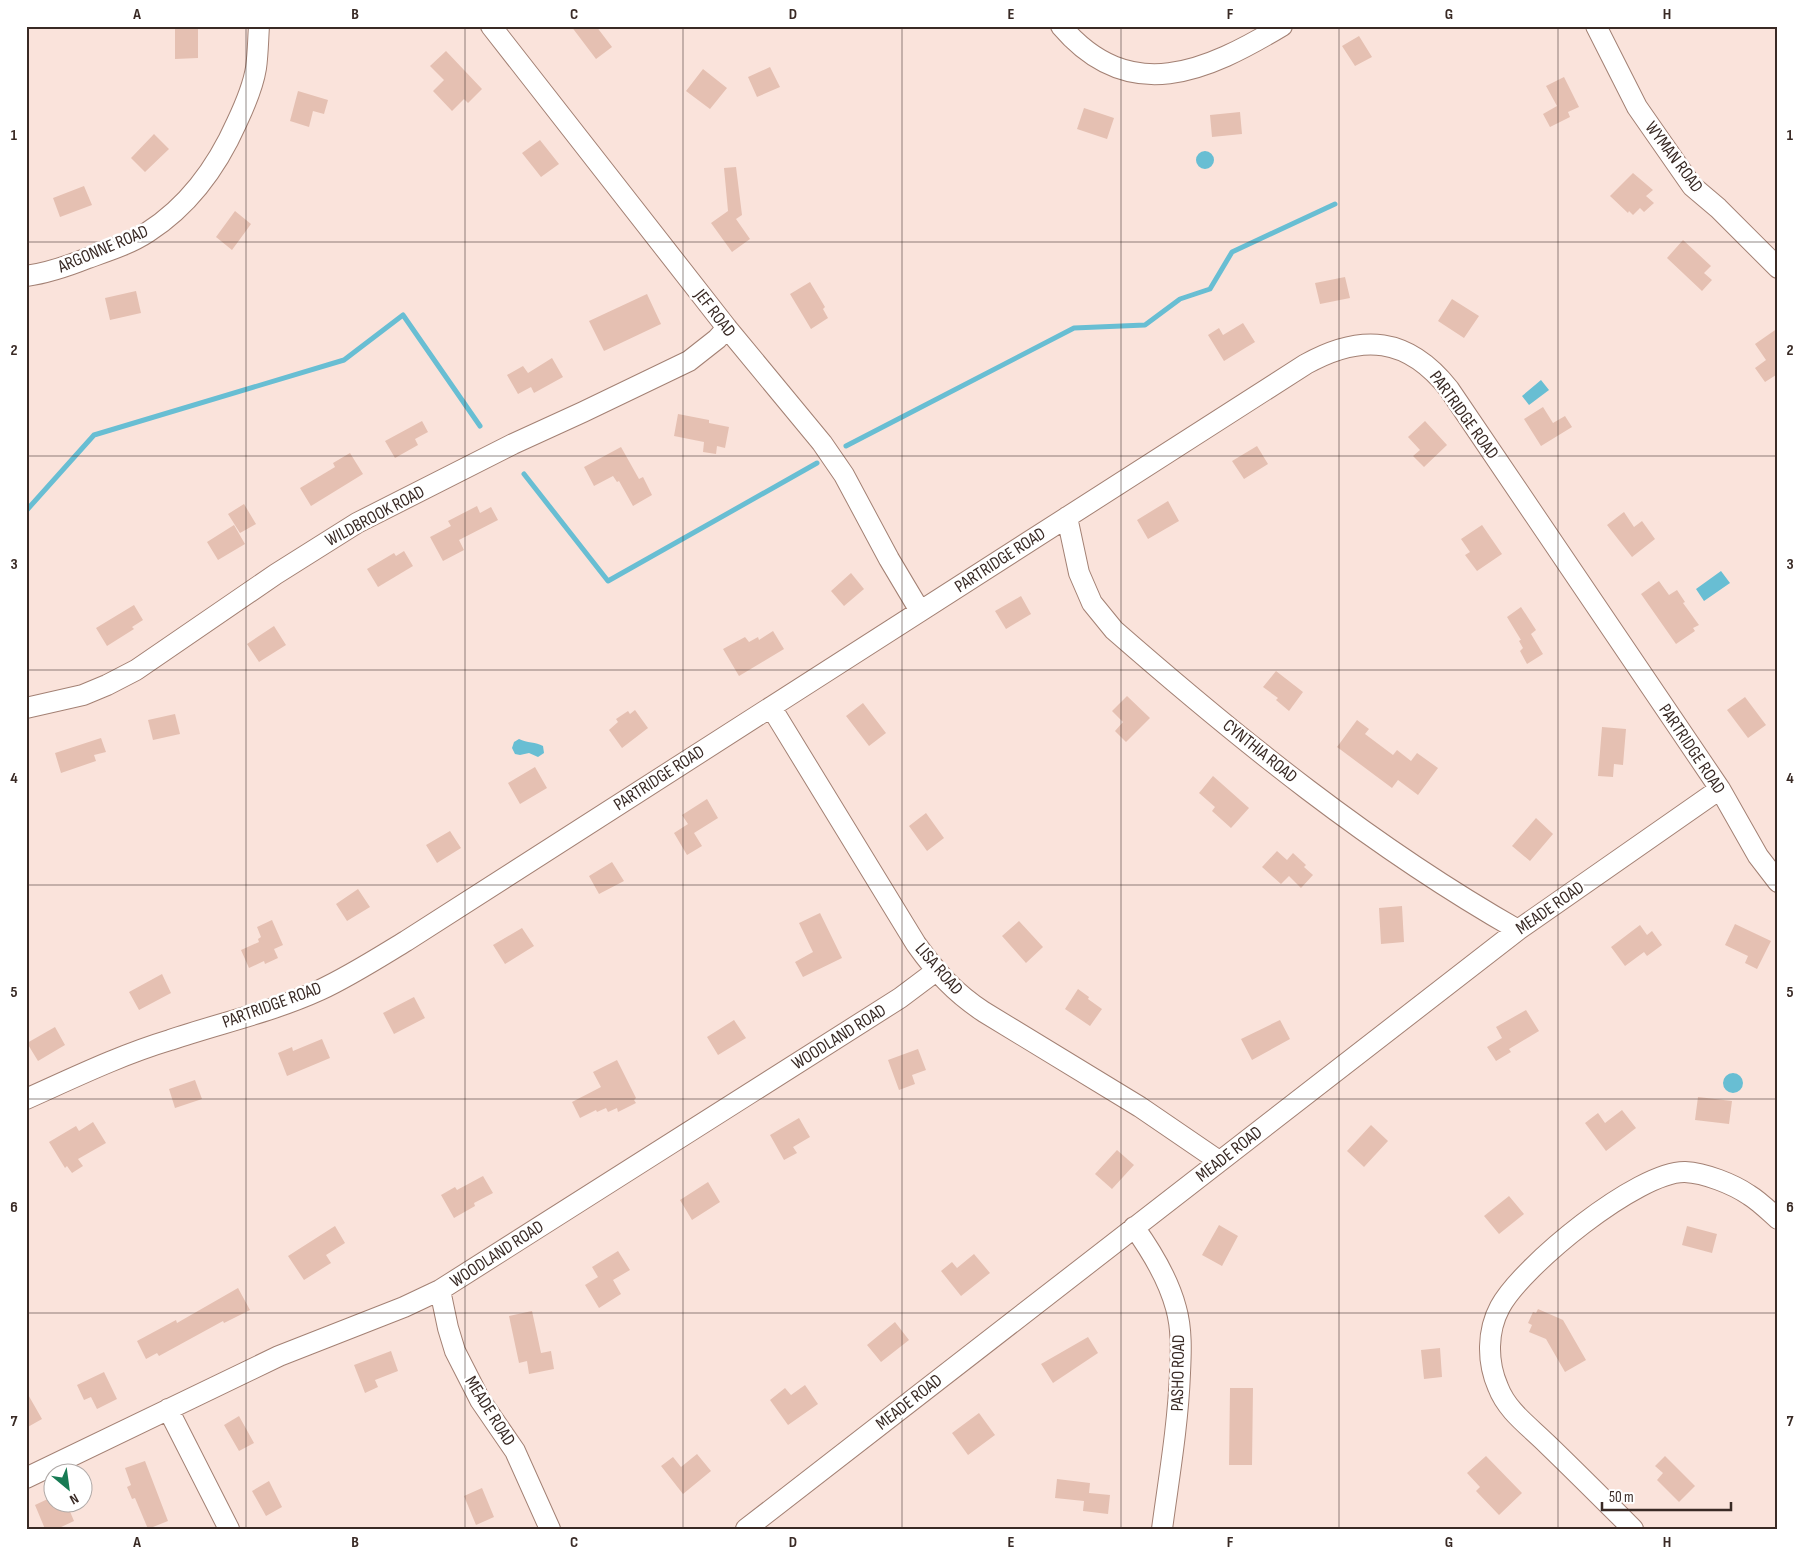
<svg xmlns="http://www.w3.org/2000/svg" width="1804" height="1555" viewBox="0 0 1804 1555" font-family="'Sofia Sans Condensed',sans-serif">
<rect width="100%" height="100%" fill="#fae3db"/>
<!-- water -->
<path fill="#68bed3" d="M1196 160a9 9 0 1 1 18 0a9 9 0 1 1-18 0Z
M1541 380 1549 390 1529 405 1522 396Z
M1721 571 1730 583 1704 601 1696 589Z
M519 739C527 743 536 742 543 746L544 753 538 757 529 753 520 755 515 754 512 748 514 742Z
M1723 1083a10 10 0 1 1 20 0a10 10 0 1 1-20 0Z"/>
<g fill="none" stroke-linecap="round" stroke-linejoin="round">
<!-- stream -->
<path stroke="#68bed3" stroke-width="5" d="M846 446 1074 328 1145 325 1180 299 1210 289 1232 252 1335 204
M524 474 608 581 817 463
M26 511 94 435 344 360 403 315 480 426"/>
</g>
<!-- building -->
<path fill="#e5c0b2" d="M175 26H198V58L175 59Z
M571 26H596L612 47 596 59Z
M1359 36 1372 57 1355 66 1342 46Z
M446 51 482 89 468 103 464 99 452 111 433 91 444 80 430 66Z
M770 67 780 87 757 97 748 77Z
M703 69 727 88 710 109 686 91Z
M1564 77 1579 107 1568 112 1570 117 1550 127 1543 114 1557 106 1546 86Z
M298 91 328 100 324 114 313 111 309 127 290 121Z
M1084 108 1114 118 1107 139 1077 129Z
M1240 112 1242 134 1212 137 1210 115Z
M154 134 169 149 145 172 131 158Z
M540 140 559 164 541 177 522 153Z
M736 167 742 215 736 219 750 239 732 252 711 223 728 211 724 168Z
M1633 173 1653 190 1646 196 1654 203 1644 212 1640 208 1633 215 1629 211 1628 213 1610 196Z
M84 186 92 205 60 217 53 198Z
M235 211 251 224 232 250 216 237Z
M1683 240 1711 266 1704 273 1712 280 1702 291 1667 258Z
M1345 277 1350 298 1320 304 1315 283Z
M810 282 825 307 823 309 828 318 811 329 790 294Z
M136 291 141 313 110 320 105 298Z
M647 294 661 324 604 351 589 321Z
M1452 299 1479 316 1464 338 1438 321Z
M1243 323 1255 342 1224 361 1208 335 1219 328 1223 335Z
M1778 328V378L1776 375 1765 382 1755 368 1766 360 1755 344Z
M552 358 563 377 534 393 531 387 518 394 507 375 523 366 528 373Z
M1543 407 1553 423 1565 416 1572 427 1541 446 1524 419Z
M678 414 709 420V423L729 427 725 448 717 446 716 454 703 452 704 442 674 436Z
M422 421 428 432 415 439 418 445 395 458 385 441Z
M1425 421 1447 445 1424 467 1413 456 1420 450 1408 437Z
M1257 446 1268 464 1244 479 1232 461Z
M621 447 639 479 643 477 652 495 633 506 619 481 617 482 613 476 594 486 584 467Z
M350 453 363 474 311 506 300 488 335 467 333 463Z
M1168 501 1179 521 1148 539 1137 520Z
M244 504 256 524 240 533 228 514Z
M477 506 480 513 491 507 498 520 459 540 464 550 443 561 430 537 451 526 448 521Z
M1624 512 1634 527 1642 521 1655 539 1632 557 1607 525Z
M234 525 245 544 218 560 207 542Z
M1482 525 1502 554 1477 571 1465 555 1470 552 1461 539Z
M404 551 413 566 378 587 367 569 394 553 396 556Z
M851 573 864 589 844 606 831 591Z
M1659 581 1669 595 1677 590 1685 602 1683 603 1699 625 1693 628 1695 631 1676 644 1641 594Z
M1021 596 1031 614 1006 629 995 611Z
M134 605 143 620 132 627 134 629 107 646 96 628Z
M1521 607 1536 630 1531 634 1543 654 1527 664 1520 651 1523 648 1519 641 1526 636 1521 640 1507 617Z
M274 626 286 645 259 662 247 644Z
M773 631 784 649 739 676 723 649 745 637 749 642 758 637 759 640Z
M1276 671 1303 692 1289 711 1276 700 1278 698 1263 687Z
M1127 696 1150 718 1126 742 1115 731 1123 722 1112 711Z
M1745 697 1766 725 1748 738 1727 710Z
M863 703 886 733 869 746 846 716Z
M635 710 648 728 622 748 609 730 618 722 616 719 628 711 630 714Z
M175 714 180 734 153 740 148 720Z
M1357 720 1369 729 1365 734 1393 755 1397 750 1411 761 1417 753 1438 768 1418 795 1398 780 1392 788 1337 747Z
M1602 727 1626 729 1623 765 1614 764 1613 777 1598 776Z
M101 738 106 752 94 755 96 761 61 773 55 753Z
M535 767 547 788 520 804 508 783Z
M1213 776 1249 808 1231 828 1212 811 1215 807 1199 793Z
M707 799 718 818 694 833 702 846 687 855 674 833 688 824 682 815Z
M926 813 944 838 927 851 909 826Z
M1536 818 1553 834 1530 861 1512 846Z
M450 831 461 848 437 863 426 845Z
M1277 851 1287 860 1293 853 1306 865 1304 867 1313 875 1301 888 1289 876 1281 884 1262 867Z
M612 862 624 881 599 894 589 876Z
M358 889 370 907 347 921 336 904Z
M1402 906 1404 942 1381 944 1379 908Z
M820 913 842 958 803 977 795 962 813 952 799 923Z
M272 920 283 945 274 949 278 958 265 964 264 961 249 968 241 950 259 942 258 939 261 937 257 927Z
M1019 921 1043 947 1026 963 1002 936Z
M1735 924 1771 941 1757 969 1745 963 1748 956 1725 945Z
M1640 925 1647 935 1652 931 1662 945 1647 956 1644 952 1625 966 1611 947Z
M522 928 534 946 505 964 493 945Z
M162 974 171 993 139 1010 129 992Z
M1078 989 1089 997 1088 999 1102 1009 1090 1026 1065 1009Z
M414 997 425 1018 394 1034 383 1013Z
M1526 1010 1539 1031 1509 1049 1511 1052 1496 1061 1487 1047 1502 1038 1496 1027Z
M734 1020 746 1038 718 1055 707 1037Z
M1280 1020 1290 1039 1252 1060 1241 1039Z
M55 1027 65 1045 38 1061 27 1043Z
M322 1039 330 1058 287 1076 278 1053 292 1047 293 1051Z
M918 1049 926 1070 912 1075 915 1084 899 1090 888 1060Z
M617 1060 636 1098 634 1100 636 1103 618 1112 617 1108 608 1112 606 1108 597 1112 596 1110 580 1118 572 1102 601 1087 593 1072Z
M195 1080 202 1099 175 1108 169 1089Z
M1698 1097 1732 1101 1729 1124 1695 1120Z
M1622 1110 1636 1128 1606 1151 1585 1123 1598 1113 1605 1123Z
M799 1118 810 1137 793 1147 797 1153 784 1160 770 1135Z
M93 1122 106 1143 78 1159 83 1166 72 1173 67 1166 65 1168 49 1142 76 1126 79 1131Z
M1371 1125 1388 1141 1364 1167 1347 1151Z
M1117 1150 1134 1165 1112 1189 1095 1174Z
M483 1176 493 1193 474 1203 475 1206 454 1218 441 1195 455 1187 457 1190Z
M708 1182 720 1202 692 1220 680 1200Z
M1509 1196 1524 1214 1499 1234 1484 1216Z
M1219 1225 1238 1236 1222 1266 1202 1255Z
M335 1226 345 1243 326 1255 331 1263 304 1280 288 1256Z
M1687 1226 1717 1234 1712 1253 1682 1245Z
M618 1251 630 1270 613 1280 621 1294 599 1308 585 1285 598 1277 592 1267Z
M974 1254 990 1273 961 1296 941 1271 952 1262 957 1268Z
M238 1288 250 1310 224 1323 223 1321 159 1356 157 1353 146 1359 137 1341 176 1320 177 1323Z
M1538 1309 1563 1320 1586 1360 1565 1372 1546 1339 1529 1332 1532 1325 1528 1323 1533 1312 1536 1313Z
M532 1311 541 1353 551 1351 554 1369 529 1374 527 1361 519 1363 509 1316Z
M895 1322 909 1340 881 1362 867 1345Z
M1088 1337 1098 1353 1053 1383 1041 1364Z
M1440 1348 1442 1377 1424 1379 1421 1350Z
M391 1351 398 1371 375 1380 378 1387 365 1393 354 1365Z
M104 1372 117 1399 97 1409 91 1397 84 1400 77 1385Z
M805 1385 818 1404 788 1425 770 1400 785 1388 791 1395Z
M1230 1388H1253L1252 1465H1229Z
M26 1391 42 1419 26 1428Z
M979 1413 995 1435 968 1455 952 1433Z
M239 1416 254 1443 239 1451 224 1425Z
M697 1454 711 1471 683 1494 661 1466 673 1457 681 1467Z
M1486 1456 1522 1493 1499 1515 1476 1491 1480 1487 1467 1473Z
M1665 1456 1695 1486 1679 1502 1657 1480 1663 1473 1655 1466Z
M145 1461 168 1521 148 1529 135 1498 132 1499 127 1487 131 1485 125 1468Z
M1057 1479 1090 1483 1089 1493 1110 1495 1108 1514 1083 1511 1084 1501 1055 1498Z
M269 1481 282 1507 266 1516 252 1491Z
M482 1488 494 1517 476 1525 464 1496Z
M52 1497V1502H66L74 1521 57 1529H45L35 1505Z"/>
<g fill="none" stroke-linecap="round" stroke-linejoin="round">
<defs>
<path id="minor" d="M491 26 727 328 822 443 844 475 889 559 920 611
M1061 26C1130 107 1207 71 1282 26
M1596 26 1637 107 1692 186 1718 208 1778 268
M26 276C48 273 68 266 88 258 108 251 130 244 148 232 190 205 217 167 237 122 245 105 253 87 256 68 258 54 258 40 259 26
M1067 517 1079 573 1092 603 1114 630C1240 740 1372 847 1518 930
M771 707 916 944C936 972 955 993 984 1012L1140 1107 1219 1161
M26 708 83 695 107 685 136 670 276 574 357 523 513 444 583 412 689 361 717 339 727 328
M26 1099C73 1078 120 1055 170 1040 220 1023 272 1012 320 990 350 976 378 958 406 941L1306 364C1362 333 1408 337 1449 389L1720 789 1758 856 1778 882
M1134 1227C1152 1252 1168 1278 1176 1308 1182 1329 1181 1352 1180 1373 1178 1425 1169 1477 1162 1529
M440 1290 448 1328 455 1351 480 1400 515 1451 550 1529
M168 1409 229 1529
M26 1478 279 1356 404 1307 440 1290 900 998 936 971
M746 1529 1518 930 1720 789
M1633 1529C1604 1500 1576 1472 1547 1444 1529 1426 1507 1411 1498 1387 1487 1362 1487 1331 1500 1307 1522 1266 1638 1171 1685 1172 1705 1173 1733 1184 1749 1195 1759 1201 1769 1211 1778 1219"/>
</defs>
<!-- minor casing -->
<use href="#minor" stroke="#a38174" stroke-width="22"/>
<!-- minor -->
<use href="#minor" stroke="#fff" stroke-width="20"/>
</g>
<!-- grid -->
<path fill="none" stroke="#392a25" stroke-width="1" stroke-opacity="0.55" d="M246 26V1529M465 26V1529M683 26V1529M902 26V1529M1121 26V1529M1339 26V1529M1558 26V1529M26 242H1778M26 456H1778M26 670H1778M26 885H1778M26 1099H1778M26 1313H1778"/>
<g text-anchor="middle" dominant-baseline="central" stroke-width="5" stroke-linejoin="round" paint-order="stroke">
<!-- street labels -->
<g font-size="18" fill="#392a25" stroke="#fff">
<text transform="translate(1674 157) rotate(53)">WYMAN ROAD</text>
<text transform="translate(103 249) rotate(-23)">ARGONNE ROAD</text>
<text transform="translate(715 313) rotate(52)">JEF ROAD</text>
<text transform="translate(1464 415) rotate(54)">PARTRIDGE ROAD</text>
<text transform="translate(375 516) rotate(-28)">WILDBROOK ROAD</text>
<text transform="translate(1000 560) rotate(-33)">PARTRIDGE ROAD</text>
<text transform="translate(1692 749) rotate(56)">PARTRIDGE ROAD</text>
<text transform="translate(1260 751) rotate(39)">CYNTHIA ROAD</text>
<text transform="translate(659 778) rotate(-33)">PARTRIDGE ROAD</text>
<text transform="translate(1550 908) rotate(-35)">MEADE ROAD</text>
<text transform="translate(939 969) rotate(49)">LISA ROAD</text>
<text transform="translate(272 1005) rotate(-20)">PARTRIDGE ROAD</text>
<text transform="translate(839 1037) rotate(-32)">WOODLAND ROAD</text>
<text transform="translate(1229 1154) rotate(-38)">MEADE ROAD</text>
<text transform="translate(497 1254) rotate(-33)">WOODLAND ROAD</text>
<text transform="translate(1178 1373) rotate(-89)">PASHO ROAD</text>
<text transform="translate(909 1402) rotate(-38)">MEADE ROAD</text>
<text transform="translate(490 1411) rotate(58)">MEADE ROAD</text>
</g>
</g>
<!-- border -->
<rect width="1804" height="1555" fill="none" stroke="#ffffff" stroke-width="55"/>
<!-- north arrow -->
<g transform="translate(68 1488) rotate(151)"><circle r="24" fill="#ffffff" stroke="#b0aaa8"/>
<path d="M0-4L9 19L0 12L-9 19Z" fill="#177b54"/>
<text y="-8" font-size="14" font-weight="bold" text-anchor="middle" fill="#392a25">N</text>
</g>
<!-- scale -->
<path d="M1602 1502v8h129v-8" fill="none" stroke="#392a25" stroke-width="2.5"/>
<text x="1609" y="1502" font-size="15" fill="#392a25" stroke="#ffffff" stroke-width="4" paint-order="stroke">50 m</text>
<rect x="28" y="28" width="1748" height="1500" fill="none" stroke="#392a25" stroke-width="2"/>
<g font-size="16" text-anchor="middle" font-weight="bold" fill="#392a25">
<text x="137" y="19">A</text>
<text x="355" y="19">B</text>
<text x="574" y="19">C</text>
<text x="793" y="19">D</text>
<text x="1011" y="19">E</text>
<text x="1230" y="19">F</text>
<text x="1449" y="19">G</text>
<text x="1667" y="19">H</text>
<text x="14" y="140">1</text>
<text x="1790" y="140">1</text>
<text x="14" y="355">2</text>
<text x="1790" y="355">2</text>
<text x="14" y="569">3</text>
<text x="1790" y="569">3</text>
<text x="14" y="783">4</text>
<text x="1790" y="783">4</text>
<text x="14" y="997">5</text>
<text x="1790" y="997">5</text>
<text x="14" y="1212">6</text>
<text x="1790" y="1212">6</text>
<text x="14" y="1426">7</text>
<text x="1790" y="1426">7</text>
<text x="137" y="1547">A</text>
<text x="355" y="1547">B</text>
<text x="574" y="1547">C</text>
<text x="793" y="1547">D</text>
<text x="1011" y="1547">E</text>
<text x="1230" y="1547">F</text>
<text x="1449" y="1547">G</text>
<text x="1667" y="1547">H</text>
</g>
</svg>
